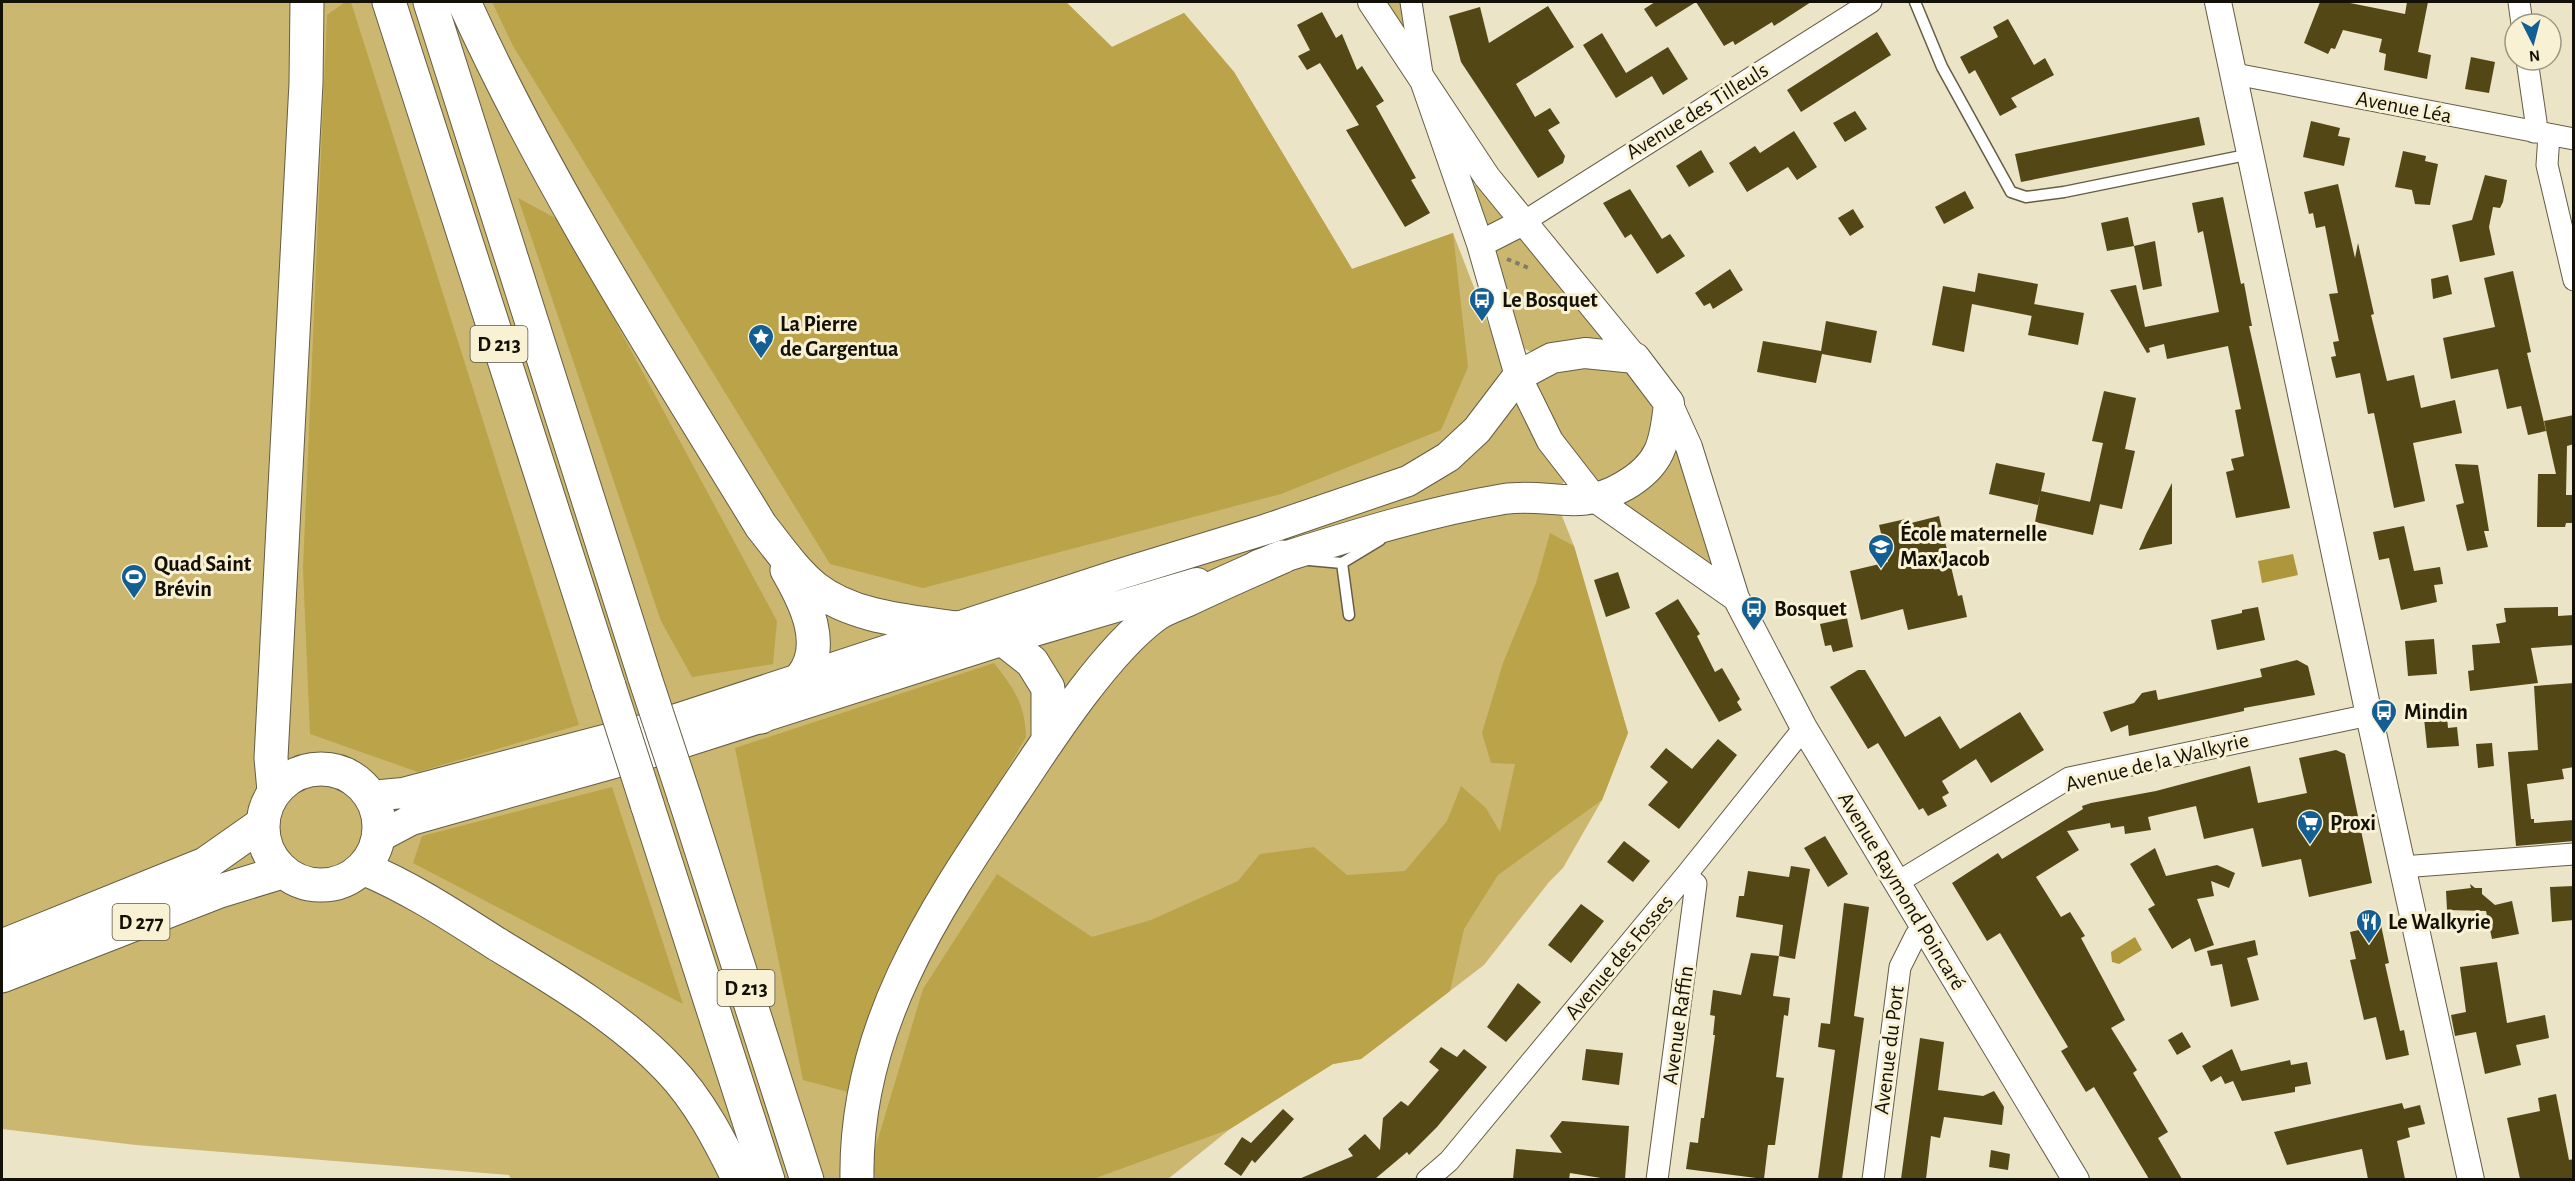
<svg xmlns="http://www.w3.org/2000/svg" width="2575" height="1181" viewBox="0 0 2575 1181" font-family="'Alegreya Sans',sans-serif">
<rect width="100%" height="100%" fill="#ebe4c7"/>
<!-- green -->
<path fill="#cbb76f" d="M2 2H1066L1112 47 1184 13 1234 72 1352 269 1453 233 1519 404 1565 481 1561 485 1550 486 1574 546 1628 733 1602 800 1563 868 1549 882 1484 965 1361 1059 1333 1064 1298 1085 1230 1129 1168 1179 511 1180 509 1175 136 1145 2 1129Z
M1383 2H1400L1406 29 1403 31Z
M1475 185H1479L1507 218 1489 231 1473 188Z
M1519 234 1604 339 1602 341 1534 353 1521 347 1492 248Z
M1572 365 1629 372C1659 412 1658 410 1645 457L1599 485 1570 455 1535 383 1541 377Z
M1676 451 1679 454 1720 571 1622 506V499L1671 452Z"/>
<!-- forest -->
<path fill="#bba349" d="M345 2H351L579 725 418 772 310 734 303 568 327 15Z
M492 2H1066L1112 47 1184 13 1234 72 1352 269 1453 233 1468 367 1441 430 1281 494 923 588 830 564 513 46Z
M518 198 561 221 777 621 773 664 692 677 661 621Z
M1550 533 1574 546 1628 733 1602 800 1498 875 1464 929 1450 991 1361 1059 1333 1064 1230 1129 1093 1179H875L872 1159 923 989 997 874 1092 937 1151 920 1238 881 1260 854 1314 847 1347 875 1405 871 1447 821 1461 786 1486 808 1500 832 1515 764 1491 763 1482 733 1503 663 1536 583Z
M994 663C1014 689 1025 703 1026 737L881 985 848 1092 803 1080 735 748Z
M612 787 683 1004 413 863 422 836Z"/>
<!-- water -->
<path fill="#ae973b" d="M2293 554 2298 575 2262 583 2258 561Z
M2135 937 2142 950 2119 964 2112 962 2111 952Z"/>
<!-- building -->
<path fill="#534716" d="M1655 2H1696L1656 27 1644 9Z
M1696 2H1811L1774 26 1772 22 1735 45 1733 41 1724 46Z
M2320 2H2345L2405 14 2407 2H2428L2418 52 2431 55 2427 79 2384 70 2386 54 2379 52 2382 39 2343 30 2335 49 2331 48 2328 54 2304 43Z
M1548 6 1574 47 1516 84 1535 117 1550 108 1560 123 1548 130 1565 156 1563 163 1538 178 1461 62 1449 16 1480 7 1489 43Z
M1322 12 1336 38 1342 34 1357 70 1362 66 1384 101 1376 106 1416 178 1411 180 1430 213 1405 227 1346 130 1359 125 1320 63 1307 70 1298 56 1310 50 1297 25Z
M2008 19 2034 65 2045 58 2054 75 2011 98 2017 107 2000 116 1975 70 1969 74 1960 57 1998 37 1993 27Z
M1877 32 1891 55 1801 112 1787 90Z
M1602 33 1626 73 1668 47 1688 79 1663 95 1652 76 1616 98 1583 45Z
M2471 57 2495 62 2489 93 2465 89Z
M1855 111 1867 129 1845 142 1833 123Z
M2199 117 2205 145 2021 182 2015 154Z
M2311 121 2340 128 2338 136 2350 138 2344 166 2303 157Z
M1794 131 1817 167 1797 180 1788 167 1747 192 1729 163 1755 146 1760 153Z
M1701 150 1714 172 1689 187 1676 166Z
M2403 151 2426 156 2425 161 2438 164 2430 205 2415 204 2412 190 2395 187Z
M2485 175 2507 180 2503 202 2500 208 2493 207 2489 227 2495 255 2460 262 2452 225 2472 220Z
M2338 184 2355 258 2358 243 2374 314 2371 315 2387 381 2414 375 2421 408 2455 400 2462 433 2413 443 2425 501 2394 508 2374 413 2368 414 2360 373 2336 378 2331 357 2336 356 2333 342 2339 341 2329 294 2338 293 2325 226 2316 228 2313 213 2309 214 2304 192Z
M1630 189 1662 239 1670 234 1685 256 1657 274 1631 234 1625 238 1603 203Z
M1965 191 1974 208 1944 224 1935 207Z
M2223 197 2241 284 2244 283 2252 326H2249L2290 508 2236 518 2226 472 2234 470 2231 459 2244 456 2235 410 2241 409 2228 346 2167 359 2164 344 2149 348 2150 352 2147 353 2110 290 2136 285 2145 327 2219 312 2203 231 2198 233 2192 203Z
M1853 209 1864 227 1850 236 1838 218Z
M2128 217 2134 246 2107 251 2101 223Z
M2155 241 2162 286 2143 290 2134 246Z
M1730 269 1743 290 1713 309 1710 303 1704 306 1695 293Z
M2513 271 2531 352 2527 353 2546 431 2528 435 2521 406 2507 409 2498 369 2451 379 2443 338 2495 327 2484 278Z
M1978 273 2038 284 2032 316 1972 304 1964 352 1932 345 1943 286 1975 292Z
M2448 275 2452 294 2433 299 2431 279Z
M2034 304 2084 313 2078 345 2028 335Z
M1826 321 1877 331 1871 363 1822 354 1816 383 1757 372 1763 341 1821 351Z
M2104 391 2136 398 2125 449 2135 451 2122 509 2090 502 2103 443 2092 441Z
M2574 415V444L2567 446 2566 495H2574V523H2566L2565 527H2537L2538 474H2556L2544 421Z
M1996 463 2045 473 2038 505 1989 494Z
M2455 464 2478 465 2489 531H2484L2488 547 2467 551 2456 505 2464 503Z
M2172 483V544L2139 550 2146 534Z
M2041 491 2100 504 2093 535 2035 522Z
M1939 516 1958 596 1962 595 1967 617 1908 630 1903 609 1861 620 1850 571 1888 562 1879 525 1910 518 1911 523Z
M2404 526 2414 571 2440 567 2443 584 2434 585 2437 602 2401 610 2389 558 2379 560 2373 532Z
M1618 572 1630 608 1606 617 1594 580Z
M1678 599 1700 634 1697 636 1715 672 1722 668 1740 699 1737 702 1742 710 1719 722 1655 613Z
M2258 607 2265 640 2217 650 2211 620 2242 613V610Z
M2558 607V616L2574 615V645L2531 648 2538 683 2470 691 2468 671 2474 670 2472 645 2500 643 2496 624 2506 622 2504 608Z
M1847 618 1853 647 1833 652 1831 645 1825 646 1820 624Z
M2434 639 2437 674 2408 676 2405 641Z
M2297 660 2308 666 2315 695 2244 708V711L2129 736 2128 725 2111 732 2103 712 2134 703 2142 693 2156 690 2158 700 2262 677 2260 669Z
M1858 670H1865L1905 737 1940 716 1960 749 2020 712 2044 750 1991 783 1976 759 1942 781 1949 793 1942 797 1947 806 1928 816 1923 808 1919 810 1878 743 1868 749 1830 687Z
M2574 683V767L2562 769 2564 779 2527 784 2531 819H2534V823L2574 820V841L2516 846 2508 752 2538 750 2534 686Z
M2447 717 2448 728 2457 727 2459 746 2427 748 2424 718Z
M1718 739 1737 755 1679 829 1648 805 1668 782 1650 767 1666 748 1692 769Z
M2492 743 2494 766 2478 768 2476 744Z
M2336 750 2345 754 2372 883 2309 897 2301 859 2262 867 2253 828 2204 839 2196 806 2148 817 2151 830 2125 834 2124 826 2111 828 2110 823 2067 831 2079 850 2036 877 2061 917 2070 912 2085 936 2081 938 2125 1020 2111 1028 2137 1070 2133 1073 2168 1132 2158 1138 2182 1179H2149L2094 1087 2086 1092 2061 1051 2068 1047 2000 933 1987 941 1952 883 1998 853 2002 859 2083 809 2082 806 2091 803 2156 791 2250 766 2258 803 2307 793 2299 758Z
M1825 836 1848 874 1828 887 1804 848Z
M1624 841 1650 861 1633 882 1607 862Z
M2155 848 2166 876 2217 865 2235 873 2229 888 2211 881 2214 896 2197 899 2214 945 2195 952 2190 938 2172 949 2148 909 2155 905 2130 864Z
M1791 866 1810 869 1795 959 1779 956 1773 996 1790 998 1788 1016 1784 1015 1776 1077 1784 1078 1775 1145H1768L1764 1179 1686 1169 1690 1142 1698 1143 1701 1118H1704L1715 1035H1713L1715 1016 1710 1015 1713 990 1741 995 1751 953 1779 956 1783 925 1736 917 1739 896H1744L1748 871 1789 877Z
M2470 884 2475 888H2482V894L2495 905 2512 901 2519 934 2492 939 2486 911 2447 910 2446 891 2471 888Z
M2574 886V920L2552 922 2550 887Z
M1844 903 1869 907 1854 1016 1864 1018 1842 1179H1818L1835 1050 1818 1047 1821 1023 1830 1024Z
M1581 904 1604 921 1571 963 1548 945Z
M2381 925 2389 963 2385 964 2400 1031 2404 1030 2409 1055 2386 1060 2376 1017 2364 1020 2350 960 2356 959 2350 932Z
M2255 940 2258 955 2247 958 2259 1000 2231 1007 2222 964 2211 966 2207 951Z
M2497 962 2507 1023 2545 1015 2549 1038 2516 1045 2521 1065 2485 1074 2476 1032 2455 1036 2451 1015 2466 1012 2460 967Z
M1518 983 1541 1002 1506 1042 1487 1027Z
M2182 1032 2191 1047 2177 1055 2168 1040Z
M1920 1038 1944 1042 1938 1090 1983 1096 1994 1091 2004 1107 2002 1125 1944 1117 1940 1138 1931 1136 1926 1179H1901Z
M1441 1047 1457 1057 1464 1049 1487 1067 1437 1127 1409 1155 1407 1152 1375 1179H1299L1353 1156 1348 1149 1365 1134 1380 1150 1383 1118 1401 1101 1408 1106 1439 1070 1429 1062Z
M1586 1049 1623 1053 1619 1085 1582 1080Z
M2232 1049 2241 1071 2290 1060 2291 1065 2307 1062 2311 1084 2295 1087V1092L2242 1101 2233 1081 2225 1084 2221 1076 2211 1082 2202 1066Z
M2556 1094 2569 1160 2574 1159V1179H2520L2507 1118 2540 1111 2538 1098Z
M2402 1103 2404 1109 2420 1105 2425 1124 2408 1128 2410 1137 2397 1141 2405 1179H2368L2362 1149 2287 1165 2274 1132Z
M1283 1109 1294 1119 1255 1163 1252 1160 1241 1176 1224 1164 1242 1137 1251 1143Z
M1562 1121 1629 1126 1625 1179H1607L1570 1173 1569 1179H1513L1516 1149 1562 1153 1550 1136Z
M1991 1150 2010 1154 2008 1170 1989 1167Z"/>
<g fill="none" stroke-linecap="round" stroke-linejoin="round">
<defs>
<path id="service" d="M1915 2 1942 67 2011 192 2026 197 2064 192 2251 154
M1309 560 1342 563 1380 540
M1342 563 1349 615"/>
<path id="minor" d="M1411 2 1423 80
M2519 2 2522 24
M2527 60 2536 122 2534 132
M2235 74 2574 139
M2549 135 2547 165 2574 280
M1525 221 1871 2
M2402 867 2574 854
M1898 882 2069 778 2369 715
M1427 1180 1449 1161 1686 875 1804 728
M1657 1180 1696 884 1686 875
M1873 1180 1900 967 1916 935 1925 930"/>
<path id="tertiary" d="M1371 2 1487 177 1635 358
M2218 2 2369 715 2471 1180
M1424 83 1480 244 1518 376 1550 441 1595 499 1736 598
M1480 244 1525 221
M1669 403 1689 447 1736 598 1804 728 2076 1180"/>
<path id="secondary" d="M370 796 403 793 646 729 1117 575 1267 529 1408 481 1448 457 1477 430 1518 376 1552 358 1585 353 1635 358 1669 403C1665 443 1661 465 1624 486 1579 513 1549 492 1504 499 1420 513 1339 540 1258 565
M379 837 411 820 653 752 1004 640 1197 583"/>
<path id="primary" d="M956 628 1004 640 1032 662 1048 688V739
M263 827a58 58 0 1 1 116 0a58 58 0 1 1-116 0Z
M363 868C411 888 453 916 497 944 555 979 622 1019 669 1069 699 1100 720 1141 739 1180
M2 946 205 864 262 824
M2 976 220 891 282 872
M857 1180C854 1024 938 905 1021 781 1054 731 1107 651 1154 616 1163 609 1176 605 1187 600 1218 585 1250 571 1282 557"/>
<path id="trunk" d="M389 2 609 686
M430 2 645 678
M464 2C547 185 656 354 761 526 778 547 794 571 815 588 854 618 909 621 956 628
M761 717C774 704 789 692 801 678 828 646 805 601 787 570
M274 791 271 758 306 83 307 2
M684 796 807 1180
M647 804 768 1180"/>
</defs>
<!-- service casing -->
<use href="#service" stroke="#645d44" stroke-width="13"/>
<!-- minor casing -->
<use href="#minor" stroke="#645d44" stroke-width="23"/>
<!-- tertiary casing -->
<use href="#tertiary" stroke="#645d44" stroke-width="28"/>
<!-- secondary casing -->
<use href="#secondary" stroke="#645d44" stroke-width="32"/>
<!-- primary casing -->
<use href="#primary" stroke="#645d44" stroke-width="35"/>
<!-- trunk casing -->
<use href="#trunk" stroke="#645d44" stroke-width="35"/>
<!-- path -->
<path stroke="#817c69" stroke-width="4" stroke-dasharray="4.5 4.5" stroke-linecap="butt" d="M1507 259 1531 269"/>
<!-- service -->
<use href="#service" stroke="#fff" stroke-width="10"/>
<!-- minor -->
<use href="#minor" stroke="#fff" stroke-width="21"/>
<!-- tertiary -->
<use href="#tertiary" stroke="#fff" stroke-width="26"/>
<!-- secondary -->
<use href="#secondary" stroke="#fff" stroke-width="30"/>
<!-- primary -->
<use href="#primary" stroke="#fff" stroke-width="33"/>
<!-- trunk -->
<use href="#trunk" stroke="#fff" stroke-width="33"/>
<defs>
<path id="trunk-bridge" d="M645 678 684 796
M609 686 647 804"/>
</defs>
<!-- trunk-bridge casing -->
<use href="#trunk-bridge" stroke="#645d44" stroke-width="35" stroke-linecap="butt"/>
<!-- trunk-bridge -->
<use href="#trunk-bridge" stroke="#fff" stroke-width="33"/>
</g>
<!-- icons -->
<defs>
<symbol id="bus-pin" viewBox="-11 -11 22 30"><path d="M0 17L-7.5 6A9.5 9.5 0 1 1 7.5 6Z" fill="#135e92" stroke="#f9f1d4"/><path d="M-5-6H5V4H4V6H2V4H-2V6H-4V4H-5ZM-3.5-4V0h7V-4ZM-3.5 1.2v1.5H-2V1.2ZM2 1.2v1.5H3.5V1.2Z" fill="#fff"/></symbol>
<symbol id="sight-pin" viewBox="-11 -11 22 30"><path d="M0 17L-7.5 6A9.5 9.5 0 1 1 7.5 6Z" fill="#135e92" stroke="#f9f1d4"/><path d="M0-6L1.8-2.2L6-1.7L2.9 1.2L3.7 5.4L0 3.3L-3.7 5.4L-2.9 1.2L-6-1.7L-1.8-2.2Z" fill="#fff"/></symbol>
<symbol id="school-pin" viewBox="-11 -11 22 30"><path d="M0 17L-7.5 6A9.5 9.5 0 1 1 7.5 6Z" fill="#135e92" stroke="#f9f1d4"/><path d="M0-5L7-2L0 1L-7-2ZM-4 1L0 2.5L4 1V4Q0 6-4 4Z" fill="#fff"/></symbol>
<symbol id="stadium-pin" viewBox="-11 -11 22 30"><path d="M0 17L-7.5 6A9.5 9.5 0 1 1 7.5 6Z" fill="#135e92" stroke="#f9f1d4"/><path d="M0-5a6.5 5 0 1 0 0 10a6.5 5 0 1 0 0-10ZM-3.5-1.8h7v3.6h-7Z" fill="#fff"/></symbol>
<symbol id="supermarket-pin" viewBox="-11 -11 22 30"><path d="M0 17L-7.5 6A9.5 9.5 0 1 1 7.5 6Z" fill="#135e92" stroke="#f9f1d4"/><path d="M-6-5.5h2.5l.6 2H6L4.5 2H-2.5L-4.4-4H-6ZM-1.5 3.2a1.3 1.3 0 1 0 .1 0ZM3 3.2a1.3 1.3 0 1 0 .1 0Z" fill="#fff"/></symbol>
<symbol id="restaurant-pin" viewBox="-11 -11 22 30"><path d="M0 17L-7.5 6A9.5 9.5 0 1 1 7.5 6Z" fill="#135e92" stroke="#f9f1d4"/><path d="M-5-6h1v4h1v-4h1v4h1v-4h1v5L-1.5 .5V6h-2V.5L-5-1ZM5-6V6H3V1.5H1.5Q1.5-4 5-6Z" fill="#fff"/></symbol>
</defs>
<g fill-rule="evenodd">
<use href="#bus-pin" x="1467" y="285" width="30" height="40"/>
<use href="#sight-pin" x="746" y="322" width="30" height="40"/>
<use href="#school-pin" x="1866" y="532" width="30" height="40"/>
<use href="#stadium-pin" x="119" y="562" width="30" height="40"/>
<use href="#bus-pin" x="1739" y="594" width="30" height="40"/>
<use href="#bus-pin" x="2369" y="697" width="30" height="40"/>
<use href="#supermarket-pin" x="2295" y="808" width="30" height="40"/>
<use href="#restaurant-pin" x="2354" y="907" width="30" height="40"/>
</g>
<g text-anchor="middle" dominant-baseline="central" stroke-width="6" stroke-linejoin="round" paint-order="stroke">
<!-- shield labels -->
<g fill="#f9f1d4" stroke="#585444" stroke-width="1.5">
<rect x="470.5" y="326" width="57" height="36" rx="4.5"/>
<rect x="112.5" y="904" width="57" height="36" rx="4.5"/>
<rect x="717.5" y="970" width="57" height="36" rx="4.5"/>
</g>
<g font-size="21" font-weight="bold" fill="#131107">
<text x="499" y="344">D 213</text>
<text x="141" y="922">D 277</text>
<text x="746" y="988">D 213</text>
</g>
<!-- street labels -->
<g font-size="22" fill="#131107" stroke="#f9f1d4">
<text transform="translate(2404 107) rotate(11)">Avenue Léa</text>
<text transform="translate(1697 111) rotate(-32)">Avenue des Tilleuls</text>
<text transform="translate(2157 762) rotate(-14)">Avenue de la Walkyrie</text>
<text transform="translate(1902 891) rotate(59)">Avenue Raymond Poincaré</text>
<text transform="translate(1619 957) rotate(-50)">Avenue des Fosses</text>
<text transform="translate(1678 1025) rotate(-82)">Avenue Raffin</text>
<text transform="translate(1889 1050) rotate(-83)">Avenue du Port</text>
</g>
<!-- poi labels -->
<g font-size="22" font-weight="bold" fill="#131107" stroke="#f9f1d4" text-anchor="start">
<text x="1502" y="300">Le Bosquet</text>
<text x="780" y="324">La Pierre<tspan x="780" dy="25">de Gargentua</tspan></text>
<text x="1900" y="534">École maternelle<tspan x="1900" dy="25">Max Jacob</tspan></text>
<text x="154" y="564">Quad Saint<tspan x="154" dy="25">Brévin</tspan></text>
<text x="1774" y="609">Bosquet</text>
<text x="2404" y="712">Mindin</text>
<text x="2330" y="823">Proxi</text>
<text x="2388" y="922">Le Walkyrie</text>
</g>
</g>
<!-- border -->
<rect width="2575" height="1181" fill="none" stroke="#131107" stroke-width="6"/>
<!-- north arrow -->
<g transform="translate(2533 42) rotate(174)"><circle r="28" fill="#f9f1d4" stroke="#9d9782" stroke-width="1.5"/>
<path d="M0-4.5L10 22L0 15L-10 22Z" fill="#135e92"/>
<text y="-9" font-size="16" font-weight="bold" text-anchor="middle" fill="#131107">N</text>
</g>
</svg>
